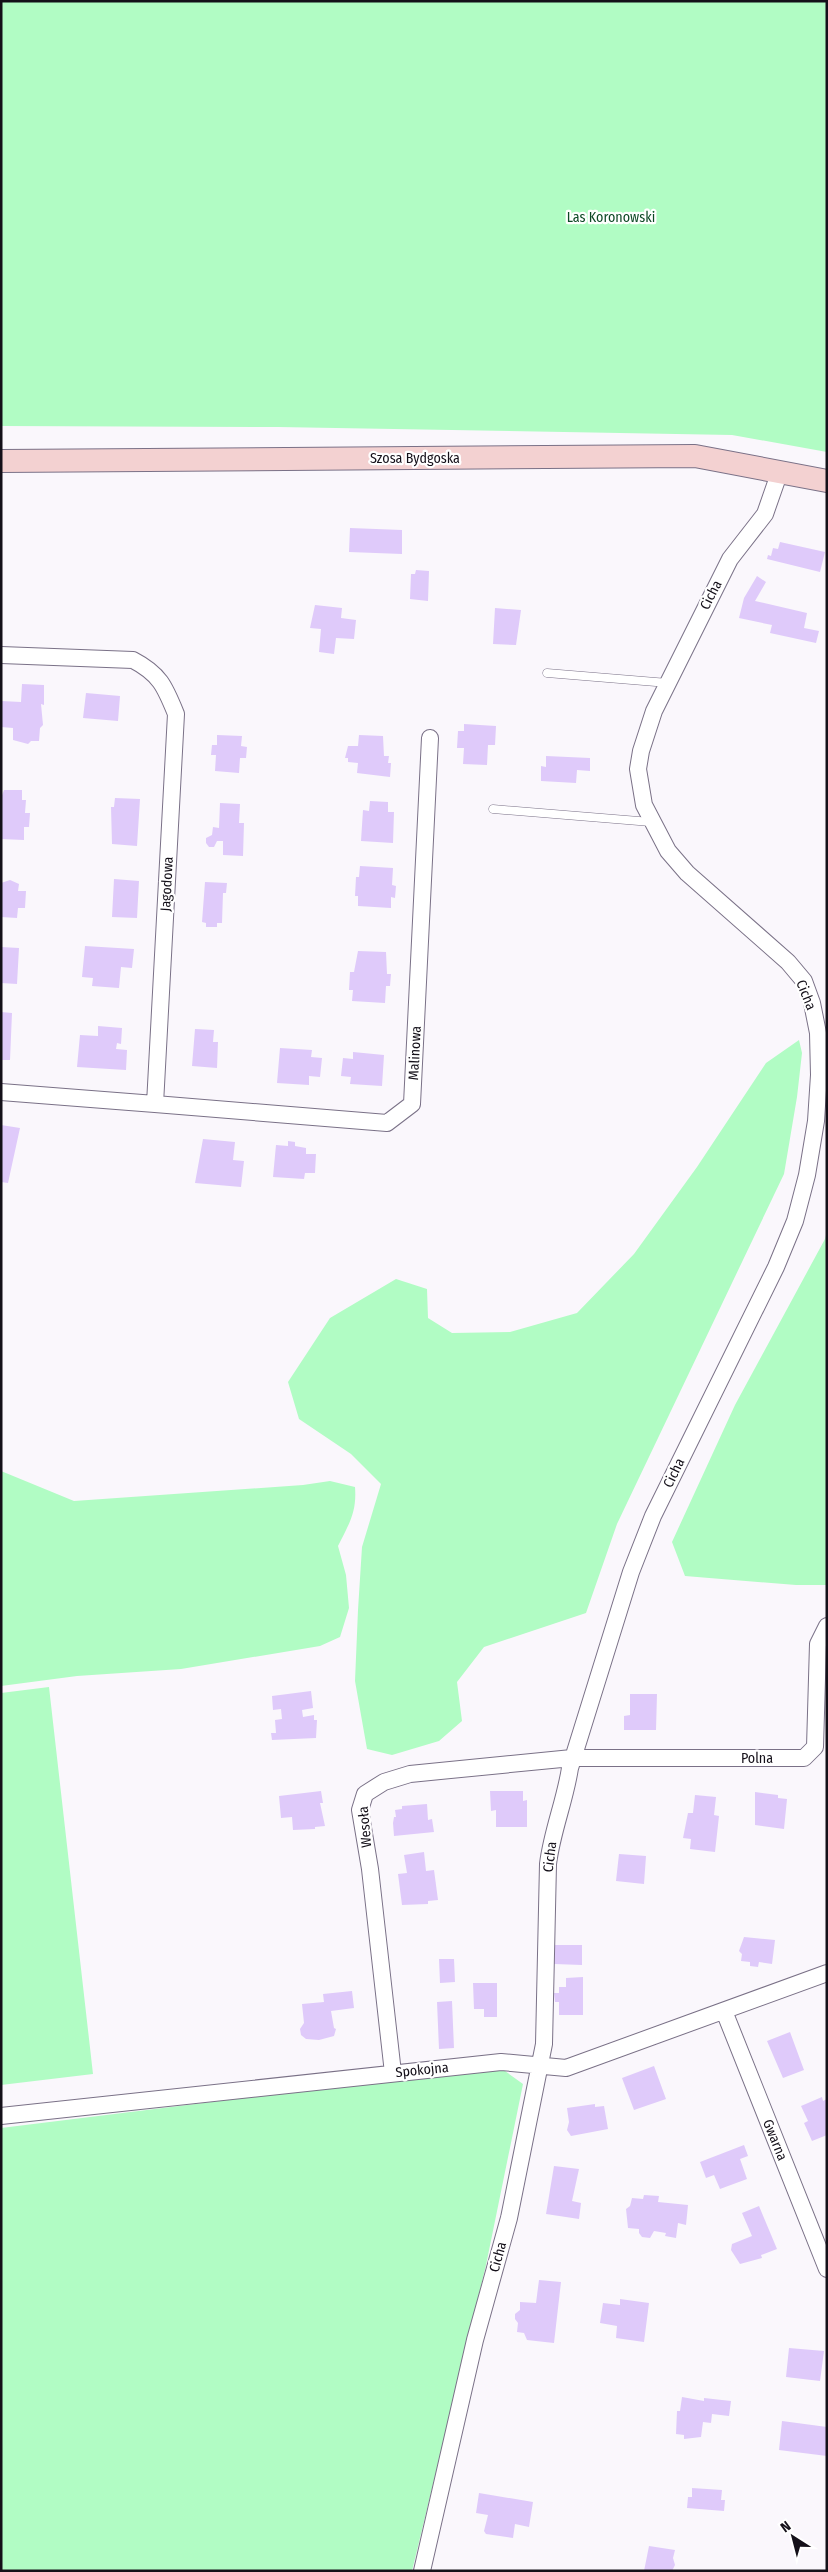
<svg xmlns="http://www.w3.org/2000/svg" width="828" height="2572" viewBox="0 0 828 2572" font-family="'Fira Sans Condensed',sans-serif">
<rect width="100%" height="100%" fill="#faf7fc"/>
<!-- green -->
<path fill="#b1fcc4" d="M1 1H827V452L732 435 278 427 1 426Z
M799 1040 802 1053 797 1097 784 1174 617 1524 586 1613 484 1647 457 1682 462 1721 439 1741 392 1755 367 1749 355 1681 358 1610 362 1547 381 1484 351 1454 299 1419 288 1382 330 1318 396 1279 427 1289 428 1318 452 1333 510 1332 577 1313 634 1254 697 1167 766 1063Z
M827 1231V1585H796L685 1576 672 1542 735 1405 825 1239Z
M1 1471 74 1501 303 1485 330 1481 355 1487C357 1512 349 1524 338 1546L346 1575 349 1608 340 1637 320 1646 181 1669 77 1676 1 1686Z
M49 1687 93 2074 1 2085V1693Z
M485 2068 505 2071 523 2084 486 2265 412 2571H1V2128Z"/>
<!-- building -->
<path fill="#dfcafa" d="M350 528 402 530V554L349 552Z
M780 542 825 552 820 572 767 559 768 555 771 556 773 548 778 549Z
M416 570 429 571 428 601 410 599 411 574H415Z
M757 576 766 582 755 601 807 613 804 628 819 631 816 643 770 633 772 625 739 618 744 598Z
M315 605 342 608 341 618 356 620 354 639 336 638 334 654 319 652 321 629 310 628Z
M495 608 521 610 516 645 493 644Z
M22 684 44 685V705L41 704 43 725 40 728 39 741H31L28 744 13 740V728L1 727V701L21 702Z
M86 693 120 696 118 721 83 718Z
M464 724 496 726 495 745H488L487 765 463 764 464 748H457L458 731H464Z
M217 735 242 736 241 746 247 747 246 758H240L239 773 215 771 216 755H211L212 745H217Z
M359 735 383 736 384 756H389L388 763H391L390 777 357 773 358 763 348 762V758H345L348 746H358Z
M546 756 590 758V771L577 770 576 783 541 781V766L546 767Z
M4 790H22V800H26L25 813H30L29 827H24V840L1 839V798Z
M115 798 140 799 137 846 112 844 111 807H114Z
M370 801 388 802V812H394L393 843 361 841 363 810 369 811Z
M220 803 240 804 239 823H244L243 856 223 855V841H217L214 847H209L206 843V838L212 835 213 827 219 828Z
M360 866 393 868 392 885 396 886 395 898 391 897V908L358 906V896H355L356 877H359Z
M114 879 139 881 137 918 112 917Z
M10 880 19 884 18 891H26L25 908H18L17 918 1 917V883Z
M205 882 227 883 226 893H223L222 923H217V927H206V923L202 922Z
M85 946 134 949 132 968 121 967 119 988 92 986 93 978 82 977Z
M1 947 19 948 17 984 1 983Z
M358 951 386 952 387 974H391L390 986H386L385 1003 352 1001 353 990H349L350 972H354Z
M1 1012 12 1013 10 1060H1Z
M98 1026 122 1028 121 1044 117 1043 116 1049 127 1050 126 1070 77 1067 80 1035 98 1036Z
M195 1029 214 1030 213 1042H218L217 1068 192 1066Z
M280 1048 312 1050 311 1057 322 1058 320 1077 309 1076V1085L277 1083Z
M353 1052 384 1055 382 1086 350 1084 351 1077 341 1076 343 1058 353 1059Z
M1 1125 20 1128 8 1183 1 1182Z
M203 1139 235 1142 233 1160 244 1161 241 1187 195 1183Z
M288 1141 295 1142V1146L306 1148V1154H316L315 1173H305L304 1179 273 1177 276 1145 288 1146Z
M311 1691 313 1708 302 1710 303 1717 314 1715V1720H317L316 1738 272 1740 271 1733H276L275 1720 282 1719 281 1709 273 1710 272 1696Z
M630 1694H657L656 1730H624V1716L630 1715Z
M321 1791 323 1803H320L325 1826 315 1827V1829L293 1830 292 1817 281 1818 279 1796Z
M490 1791H523V1801L527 1800V1827H496V1810L491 1811Z
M755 1792 778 1795V1798L787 1799 784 1829 755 1825Z
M695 1795 716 1797 714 1815 719 1816 715 1852 690 1849 691 1839 683 1838 688 1813H693Z
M427 1804 428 1820 432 1819 434 1832 394 1836 393 1823 394 1817H396L395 1810 402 1809V1806Z
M424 1852 426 1871 434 1870 438 1900 428 1901V1904L402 1905 398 1874 407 1873 404 1855Z
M619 1854 646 1856 644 1884 616 1881Z
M744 1937 775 1940 772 1964 759 1962 758 1967 750 1966V1962L741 1961 742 1954 739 1951Z
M555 1945H582V1965L554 1964Z
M439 1959H454L455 1982 440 1983Z
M583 1977V2015H559V2002H555L554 1993H559V1987H566V1978Z
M473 1983H497V2017H484V2009H474Z
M352 1991 354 2008 331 2011 334 2028 336 2029 334 2036 319 2040 306 2039 301 2035 300 2029 304 2023 302 2004 324 2002 323 1994Z
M452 2001 454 2048 439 2049 437 2002Z
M790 2032 804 2070 783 2078 767 2041Z
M654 2066 666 2099 634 2110 622 2078Z
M822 2097 823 2101 827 2099V2135L812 2141 804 2123 808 2121 801 2106Z
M595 2104V2107L604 2106 608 2129 571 2136 567 2130 569 2122 567 2108Z
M744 2145 748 2156 740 2159 747 2179 720 2189 714 2175 706 2178 700 2162Z
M554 2166 579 2169 572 2201 581 2203 579 2219 546 2214Z
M644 2195 659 2196 658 2202 688 2205 686 2225 678 2223 676 2238 665 2236 666 2233 654 2231 650 2238 642 2237 639 2233V2229L628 2228 626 2209 630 2206 632 2198 643 2199Z
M759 2206 777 2249 761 2255 762 2258 740 2264 731 2250 732 2244 752 2236 742 2213Z
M539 2280 561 2282 554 2343 527 2340 524 2333 517 2332 518 2323 515 2319V2314L520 2310V2302L536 2303Z
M620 2299 649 2303 644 2342 616 2338 617 2326 600 2323 603 2303 620 2305Z
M789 2348 824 2351 820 2381 786 2377Z
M682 2397 704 2401V2398L731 2401 729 2416 712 2414 711 2423 703 2422 701 2437 684 2439V2435L676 2434 677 2411H680Z
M782 2421 827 2427V2456L779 2450Z
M692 2488 722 2490 721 2500H725L724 2511 687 2508 688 2497H692Z
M479 2493 533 2502 529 2527 515 2524 513 2538 486 2534 484 2531 488 2515 476 2513Z
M649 2546 675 2550 673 2558 675 2565 672 2571H644Z"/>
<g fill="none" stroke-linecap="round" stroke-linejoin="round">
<defs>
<path id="lane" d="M547 673 668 683
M493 809 651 822"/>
<path id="street" d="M1 655 133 660C160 674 165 687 176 714L155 1104 1 1092
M155 1104 387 1123 412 1104 430 738
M724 2011 827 2269
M393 2073 370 1869 360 1810 365 1794 384 1782 410 1774 572 1758H804L815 1747 818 1644 827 1626
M1 2116 501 2062 566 2068 827 1973
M422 2571 475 2340 509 2218 544 2044 548 1864C552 1831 565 1801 570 1768L631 1572 653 1516 776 1267 795 1221 807 1175 816 1121 819 1075 818 1033 812 1003 804 981 788 962 687 873 668 851 644 805 638 769 641 751 654 711 730 559 765 514 780 471"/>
<path id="secondary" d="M1 461 695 456 827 481"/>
</defs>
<!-- lane casing -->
<use href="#lane" stroke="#7a7187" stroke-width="9"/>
<!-- street casing -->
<use href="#street" stroke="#7a7187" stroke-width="18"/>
<!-- secondary casing -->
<use href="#secondary" stroke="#7a7187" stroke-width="24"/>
<!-- lane -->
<use href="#lane" stroke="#fff" stroke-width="8"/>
<!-- street -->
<use href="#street" stroke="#fff" stroke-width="16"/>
<!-- secondary -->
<use href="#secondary" stroke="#f3d1d1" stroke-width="22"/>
</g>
<g text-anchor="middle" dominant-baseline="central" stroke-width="4.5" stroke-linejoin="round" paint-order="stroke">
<!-- park labels -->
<g font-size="14" fill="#0d4925" stroke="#fff">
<text x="611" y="217">Las Koronowski</text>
</g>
<!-- street labels -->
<g font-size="14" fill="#141019" stroke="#fff">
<text x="415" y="458">Szosa Bydgoska</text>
<text transform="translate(711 595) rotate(-63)">Cicha</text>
<text transform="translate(167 884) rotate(-87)">Jagodowa</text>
<text transform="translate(806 995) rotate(68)">Cicha</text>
<text transform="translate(415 1053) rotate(-87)">Malinowa</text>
<text transform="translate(674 1473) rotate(-64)">Cicha</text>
<text x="757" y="1758">Polna</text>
<text transform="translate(365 1827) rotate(-95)">Wesoła</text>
<text transform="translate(550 1857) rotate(-83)">Cicha</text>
<text transform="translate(422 2070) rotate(-6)">Spokojna</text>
<text transform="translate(775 2140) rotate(68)">Gwarna</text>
<text transform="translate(498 2257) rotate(-75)">Cicha</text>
</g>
</g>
<!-- border -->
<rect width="828" height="2572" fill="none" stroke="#141019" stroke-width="5"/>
<!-- north arrow -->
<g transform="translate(793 2537) rotate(324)" stroke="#ffffff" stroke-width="4" paint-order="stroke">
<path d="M0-4L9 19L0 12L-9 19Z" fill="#141019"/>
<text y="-8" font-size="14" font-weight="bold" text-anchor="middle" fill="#141019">N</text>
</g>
</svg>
